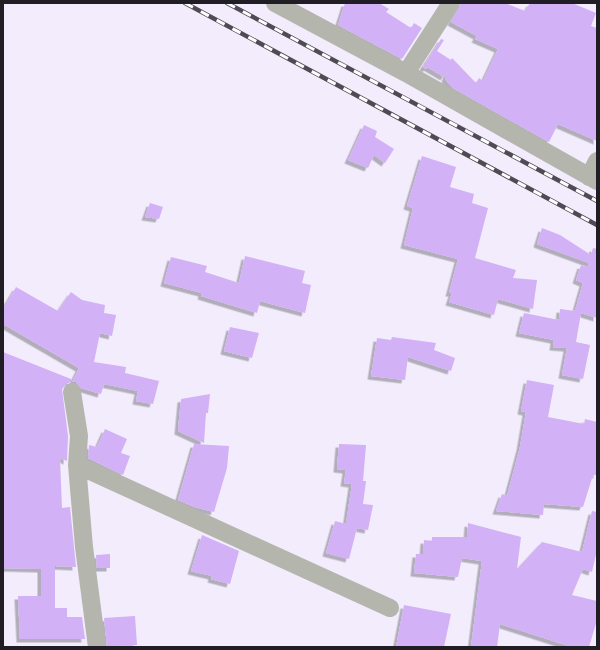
<svg xmlns="http://www.w3.org/2000/svg" width="600" height="650" viewBox="0 0 600 650" font-family="Lato,sans-serif">
<defs>
<filter id="shadow"><feDropShadow dx="-3.5" dy="3.5" stdDeviation="0" flood-color="#0004"/></filter>
</defs>
<rect width="100%" height="100%" fill="#f3ecfd"/>
<!-- building -->
<path fill="#d2b1f6" filter="url(#shadow)" d="M345 3H379L389 9 386 12 411 28 414 23 422 28 402 59 338 25Z
M461 3H505L525 11 530 3H572L596 13 591 26 597 28V141L558 124 549 142 453 88 445 79 448 70 444 77 427 67 426 69 423 67 441 39 444 40 437 51 451 60 452 58 476 83 479 78 483 81 498 49 475 39 477 36 451 22Z
M364 125 377 131 375 137 394 149 385 163 374 155 368 168 348 160Z
M422 156 456 167 450 187 474 194 472 203 488 208 475 258 516 270 513 278 537 280 533 309 498 299 494 315 449 302 452 293H449L458 259 404 245 413 208 407 206Z
M150 203 163 207 159 219 145 217Z
M542 228 560 235 591 255 593 248 597 249V318L581 313 576 342 590 345 583 379 562 375 567 348 553 347 554 340 519 333 524 313 559 320 560 309 575 311 583 283 576 280 581 265 588 267 589 263 537 244Z
M245 256 305 271 302 283 311 285 305 313 260 301 257 313 201 296 202 293 164 283 171 257 207 266 205 272 239 283Z
M16 287 58 311 71 292 82 300 105 305 104 313 116 315 112 336 100 333 94 362 126 367 125 373 159 381 153 404 136 401 138 391 104 384 101 394 81 388 76 382H72L79 368 3 324V309Z
M230 327 259 333 252 358 224 351Z
M392 337 436 343 434 350 455 358 451 371 408 357 405 380 371 376 377 338 391 340Z
M3 352 71 379V382L66 384 62 389 68 436 67 461 60 458 62 508 70 507 76 567 55 566V608H67V617H82L85 639H20L18 596H41V569L3 568Z
M527 380 554 385 548 417 584 424 585 419 597 422V475H593L583 507 544 504 543 515 496 511 502 494 507 496 520 447 526 412 521 411Z
M210 394 208 413H206L204 443 178 431 181 399Z
M105 429 127 439 121 453 130 456 123 475 88 458 89 445 97 447Z
M194 444 229 446 227 468 214 512 195 507 178 500Z
M339 444 366 445 363 481H366L363 504 373 505 368 530 357 528 349 559 326 553 335 521 346 524 352 484 344 483 346 470 337 469Z
M592 511 597 512V550L592 572 583 569 572 595 597 601V620L589 647H572L500 624 497 647H471L482 561 462 558 458 577 414 573 416 554H423L424 540 432 541V537H467L468 523 521 537 517 569 542 542 582 552Z
M202 535 239 551 230 584 211 579 212 576 191 571Z
M110 554V568H97L96 555Z
M404 605 451 614 444 647H396Z
M135 616 137 645 107 646 104 618Z"/>
<g fill="none" stroke-linecap="round" stroke-linejoin="round">
<!-- minor -->
<path stroke="#b4b6ae" stroke-width="18" d="M275 3 406 73 597 181
M406 73 451 3
M589 177 597 161
M72 392 79 436 77 465 84 547 97 647
M77 465 390 608"/>
<defs>
<path id="rail" d="M185 3 597 225
M227 3 597 201"/>
</defs>
<!-- rail casing -->
<use href="#rail" stroke="#4f4b54" stroke-width="4.5"/>
<!-- rail -->
<use href="#rail" stroke="#fff" stroke-width="3" stroke-dasharray="9" stroke-linecap="butt"/>
</g>
<!-- border -->
<rect width="600" height="650" fill="none" stroke="#201d24" stroke-width="8"/>
</svg>
